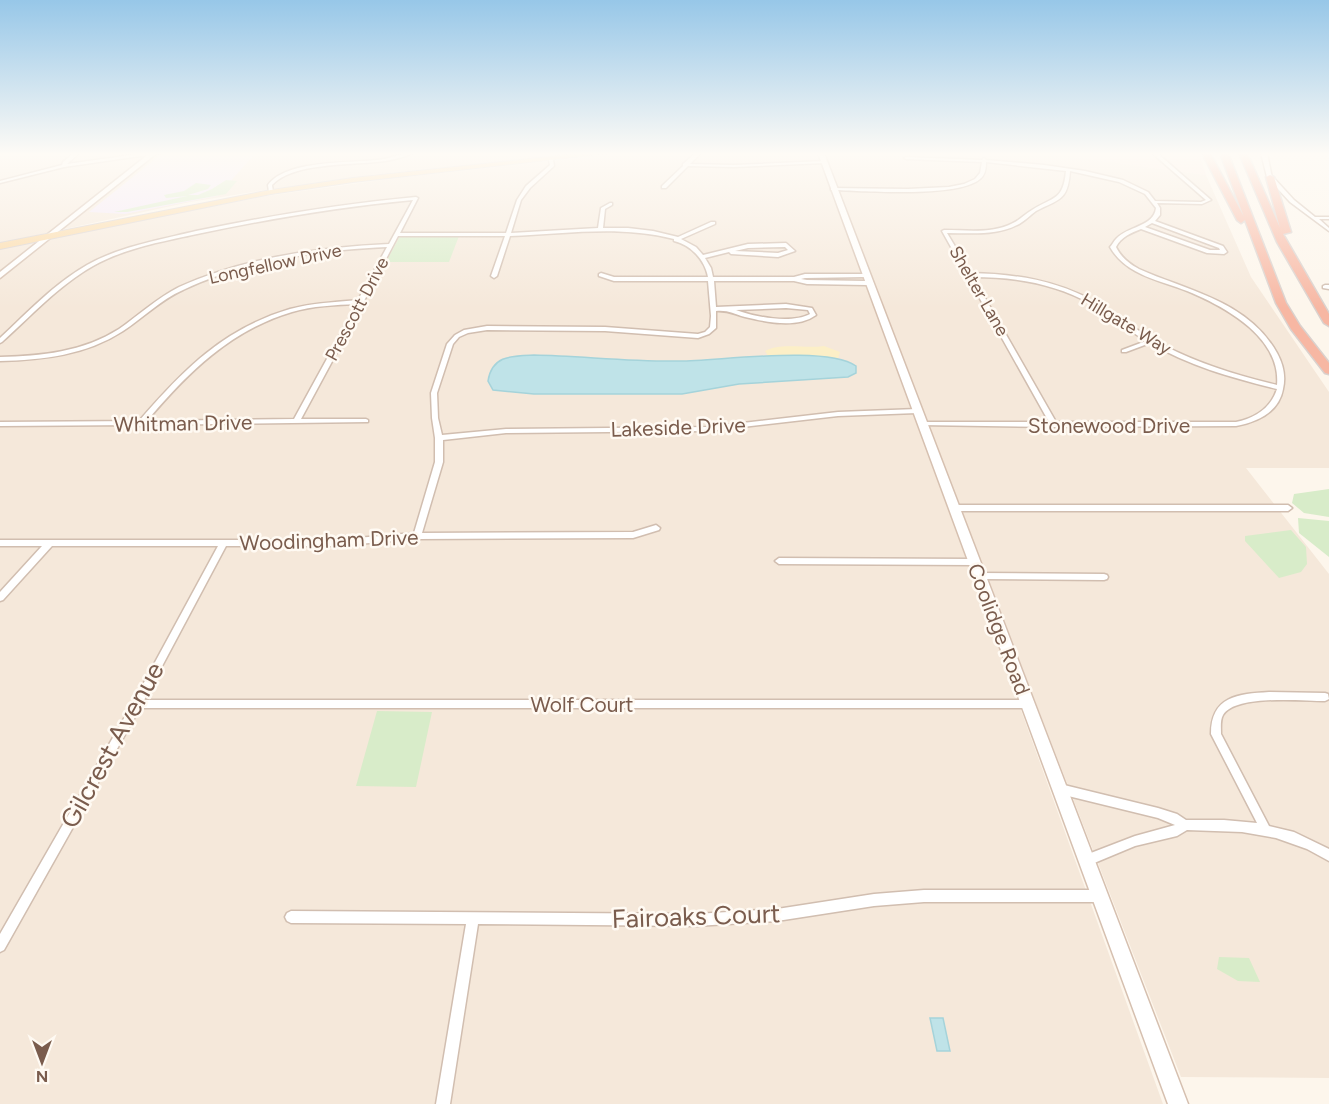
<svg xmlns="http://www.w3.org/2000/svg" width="1329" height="1104" viewBox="0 0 1329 1104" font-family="Figtree,sans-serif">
<rect width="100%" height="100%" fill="#fdf6ec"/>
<!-- residential -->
<path fill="#f5e8da" d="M0 153H580L371 175 271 189 190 202 0 243Z
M622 153H1045L1206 175 1251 277 1329 392V468H1246L1329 574V1078L1181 1077 944 466H933L1163 1104H0V247L266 196 388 179Z"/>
<!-- commercial -->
<path fill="#fde8e0" d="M1045 153H1199L1206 175Z"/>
<!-- education -->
<path fill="#f3e8fa" d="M173 153H256L217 196 125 214 89 212 159 156Z"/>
<!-- green -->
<path fill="#d8ecc9" d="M226 180 237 181 226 194 127 212H114L187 196 166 198 164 195 184 191 196 183 211 185 208 189 188 195H198L212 189Z
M400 236H459L449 262H386Z
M1329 489V517L1304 513 1292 503 1294 494Z
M1298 518 1329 521V557L1299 533Z
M1291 530 1306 547 1307 564 1301 572 1279 578 1245 541V536Z
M377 711 432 712 416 787 356 786Z
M1219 957 1249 958 1260 982 1238 981 1217 969Z"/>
<!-- sand -->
<path fill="#fcefc7" d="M824 346 840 352 838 359 768 356 765 351C781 342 805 349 824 346Z"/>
<!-- water -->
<path fill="#bfe3e8" stroke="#a5d3da" stroke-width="1.5" d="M534 355C582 356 631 362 680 361 719 361 827 345 856 366V373L848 377 739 384 682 394H534L493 390 488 381C492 355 512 356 534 355Z
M930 1018H943L950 1051H937Z"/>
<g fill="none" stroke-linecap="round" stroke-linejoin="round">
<defs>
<path id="street" d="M74 153H79L67 164 146 153H161L64 167 0 183V181L62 165 63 162Z
M405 153H413C401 158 389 161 376 162 348 165 292 163 272 185L273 192 271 193 269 192 268 185C286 160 349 163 377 160 387 159 396 156 405 153Z
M696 153H701L690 164 734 165 824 161 826 162 824 163 734 167 688 166 666 188H662V186L683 166V164Z
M1152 153H1157L1211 200 1202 204 1157 203 1160 208V215L1155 221 1223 246 1227 252 1224 254 1207 253 1141 229C1131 233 1121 237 1116 247 1121 257 1128 263 1139 269 1188 291 1248 301 1277 353 1283 364 1286 376 1283 389 1279 412 1257 422 1236 426L1054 427 920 425V423L922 422H1049L942 231 944 230C967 230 992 234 1013 223 1020 220 1025 214 1032 210 1054 196 1063 201 1066 171L986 162C986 169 985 175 980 179 959 198 863 191 833 190H831V188L908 189 949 187 964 184 975 179 980 173 982 162 906 159 904 158 906 157 982 160 984 158 986 160 1044 165 1085 171 1123 180 1148 192 1155 201 1201 202 1206 200ZM1070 171 1119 182 1145 194 1156 208C1154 227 1127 226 1116 239 1114 241 1112 245 1110 247 1127 277 1164 281 1192 293 1229 309 1281 339 1277 385 1239 376 1200 364 1165 346 1140 334 1119 315 1095 302 1057 280 1014 274 971 273L947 233C970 233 996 236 1017 225 1024 222 1030 215 1036 211 1059 199 1068 201 1070 171ZM1152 223 1219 248 1220 250H1210L1145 227ZM973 277C1014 277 1054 283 1091 304 1110 315 1127 329 1146 341L1122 350V352H1126L1150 343C1189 366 1233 378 1277 389 1271 408 1255 418 1236 422H1056Z
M551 159 553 160 554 166 530 188 521 200 511 233 598 228 601 208 610 203H612V205L605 209 603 228H628L653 231 678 237 711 222H715V224L681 239 696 247 703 255 748 244 786 243 795 251 778 257 731 254 729 252 705 258 711 268 713 277H794L805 274H865L867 275V277L805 278 801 279 807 280 867 281 870 283 867 285 807 284 794 281H714L716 307 786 304 812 308 816 315C797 329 766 322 745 317 733 314 729 310 716 311V328L709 334 698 338 605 331 487 330 468 333 459 337 453 344 437 393 438 418 442 435 506 429 708 427 838 412 917 409 920 411 917 413 838 416 708 431 506 433 443 440V462L422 533 633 532 656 525 660 528 659 530 633 538 417 539 334 546H226L144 700H1028L1031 701 1033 704 1031 707 1028 708H140L4 950 0 952V934L134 701 218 546H52L3 600 0 601V592L42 546H0V540H334L414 533 435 462V438L432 418 431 393 447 344 455 335 464 330 487 326 605 327 698 334 705 332 710 327 711 316 708 281H614L599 276V274L601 273 614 277H708C705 260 691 245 674 241V239C619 225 566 234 510 236L497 276 494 278 491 276 505 236H398L364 301 365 302 363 304 301 419H366L368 420V422L143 425 140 426 137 425 0 426V422L139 421C183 370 223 329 290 309 312 303 335 302 358 300L387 247C320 250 244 261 183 290 160 300 143 318 123 331 86 355 43 360 0 361V357C41 356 83 352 119 329 139 315 157 298 179 287 243 258 320 247 389 244L413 200C340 207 268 219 197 234 161 242 125 248 93 266 58 286 31 316 2 342L0 343V338C28 312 54 284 87 265 121 246 159 240 196 231 268 216 342 204 416 197L418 198 400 233H506L517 200 526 186 550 165 549 160ZM785 247 788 250 778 253 735 251 748 248ZM357 304 294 419 147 421C187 373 231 330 292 312 313 306 335 305 357 304ZM786 308 808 310 810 314C791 324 755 317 736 310Z
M1268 176H1272L1294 200 1315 217H1329V219H1319L1329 228V231L1290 202 1268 178Z
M1325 285H1329V289L1323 288V286Z
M954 505H1288L1292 508 1288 511H954L950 508Z
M779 558 974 559 978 562 974 565 779 564 775 561Z
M979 573 1104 574 1107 575 1108 577 1107 579 1104 580 979 579 976 578 975 576 976 574Z
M1269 692 1325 693 1328 694 1329 699 1325 701C1303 701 1236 694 1223 715 1220 720 1221 728 1221 734L1269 826 1294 832 1329 849V861L1307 849 1276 838 1242 832 1187 830 1177 836 1135 846 1087 866 1083 864 1081 860 1083 856 1135 836 1175 825 1158 818 1060 794 1056 793 1055 789 1056 785 1060 784 1158 808 1177 814 1186 820H1224L1257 823 1211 734C1211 696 1238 694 1269 692Z
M924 890H1100L1104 892 1106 896 1104 900 1100 902H924L874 906 777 921 696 926 478 924 450 1104H436L466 924 291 923 287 921 285 917 287 913 291 911 696 914 777 909 874 894Z"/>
<path id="secondary" d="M150 153H157L0 278V272Z
M818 153H824L1188 1104H1168Z
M1261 153H1267L1272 178 1267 177Z"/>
<path id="primary" d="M583 153H610L353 182 271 194 0 249V243L271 190 353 178Z"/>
<path id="highway" d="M1202 153H1210L1244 217 1220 153H1228L1286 303 1300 326 1329 363V374L1325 373 1291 329 1276 303 1245 220 1241 223 1237 220Z
M1239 153H1247L1280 228 1266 177 1270 175 1274 177 1291 232 1283 234 1329 314V326L1324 323 1277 242Z"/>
</defs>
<!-- street casing -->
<use href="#street" stroke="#d1beb0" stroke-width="3"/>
<!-- secondary casing -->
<use href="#secondary" stroke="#d6c0b0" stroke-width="3"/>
<!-- primary casing -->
<use href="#primary" stroke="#dad1cd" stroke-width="2"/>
<!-- highway casing -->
<use href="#highway" stroke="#dad1cd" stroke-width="3"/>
<!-- street -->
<use href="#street" fill="#fff" fill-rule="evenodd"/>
<!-- secondary -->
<use href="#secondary" fill="#fff" fill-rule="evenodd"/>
<!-- primary -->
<use href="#primary" fill="#fbd9a5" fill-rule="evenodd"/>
<!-- highway -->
<use href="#highway" fill="#f7b7a3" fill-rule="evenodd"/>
</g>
<!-- sky -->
<linearGradient id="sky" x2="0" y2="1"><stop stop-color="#97c7e8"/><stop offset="0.5" stop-color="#fefbf6"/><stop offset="1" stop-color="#fefbf6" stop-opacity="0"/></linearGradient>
<rect width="1329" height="308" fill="url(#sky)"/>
<g text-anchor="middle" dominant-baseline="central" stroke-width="5" stroke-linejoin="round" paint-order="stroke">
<!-- far-street labels -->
<g font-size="18" fill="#7a5c4d" stroke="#fffaf3">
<text transform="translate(275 264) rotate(-12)">Longfellow Drive</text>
<text transform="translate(979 291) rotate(60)">Shelter Lane</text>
<text transform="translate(357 309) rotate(-62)">Prescott Drive</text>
<text transform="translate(1126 324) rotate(31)">Hillgate Way</text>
</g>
<!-- street labels -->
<g font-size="21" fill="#7a5c4d" stroke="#fffaf3">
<text transform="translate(183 423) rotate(-1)">Whitman Drive</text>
<text x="1109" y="425">Stonewood Drive</text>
<text transform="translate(678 427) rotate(-2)">Lakeside Drive</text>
<text transform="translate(329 540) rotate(-2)">Woodingham Drive</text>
<text transform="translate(999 629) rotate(69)">Coolidge Road</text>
<text x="582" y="704">Wolf Court</text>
</g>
<!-- near-street labels -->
<g font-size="26" fill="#7a5c4d" stroke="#fffaf3">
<text transform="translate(112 745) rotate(-61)">Gilcrest Avenue</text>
<text transform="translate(696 916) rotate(-2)">Fairoaks Court</text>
</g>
</g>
<!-- north arrow -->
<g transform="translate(42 1062) rotate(180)" stroke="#fffaf3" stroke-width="4.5" paint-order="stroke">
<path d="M0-4.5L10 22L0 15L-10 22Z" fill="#7a5c4d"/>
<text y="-9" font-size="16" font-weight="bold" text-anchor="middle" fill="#7a5c4d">N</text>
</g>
</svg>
